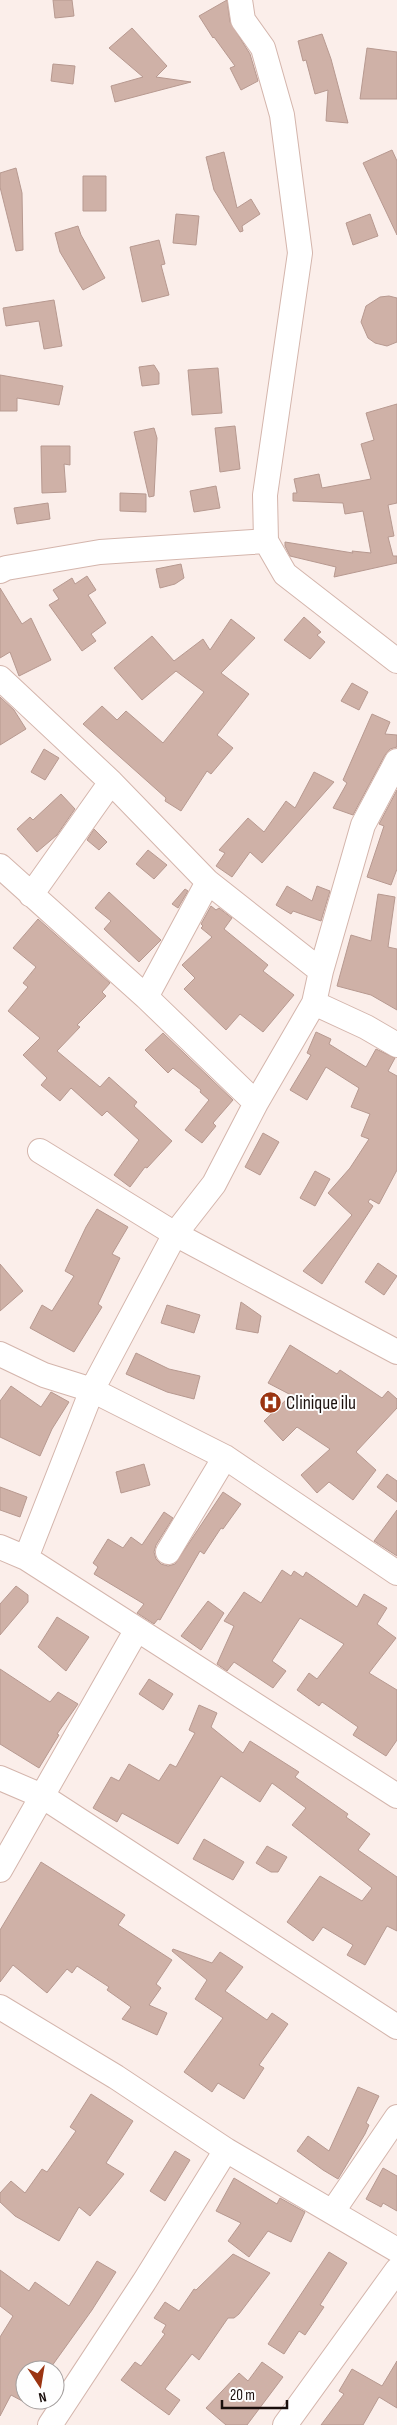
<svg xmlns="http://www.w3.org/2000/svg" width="397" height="2425" viewBox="0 0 397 2425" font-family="'Sofia Sans Condensed',sans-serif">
<rect width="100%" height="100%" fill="#fbeeea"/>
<!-- building -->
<path fill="#cfb1a7" stroke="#b79990" d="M53 0H72L74 16 55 18Z
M227 0 230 22 250 54 258 81 241 90 230 68 235 66 214 37 213 38 199 16Z
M132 28 167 66 156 77 191 82 115 102 111 86 143 77 109 48Z
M322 34 331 59 348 123 326 121 328 90 315 94 306 60 303 61 298 41Z
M367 48 397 52V99H360Z
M53 64 75 66 73 84 51 81Z
M392 150 397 161V235L363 163Z
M224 152 237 208 251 199 260 214 242 226 243 231 240 232 214 190 206 157Z
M16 168 22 193 23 250 16 251 0 187V173Z
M83 176H106V211H83Z
M176 214 199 216 196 245 173 243Z
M370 214 378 236 353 245 346 223Z
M78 226 81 235 105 278 83 290 60 252 55 233Z
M159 240 165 264 161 265 169 295 142 302 130 247Z
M389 296 397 298V342L387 346 375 343 368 338 361 322 366 306 380 297Z
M54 300 62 346 44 349 39 321 6 326 3 308Z
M154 365 159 373V384L142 386 139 367Z
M218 368 222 413 192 415 188 370Z
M0 375 63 386 59 405 17 398V411H0Z
M397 404V503L388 505 394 536 388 537 393 556H397V563L334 577 336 567 290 556 285 546V542L353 553 352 551 371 553 363 511 345 514 343 503 293 501V493H297L294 479 319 474 322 488 371 479 361 444 374 440 366 413Z
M235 426 240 469 220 472 215 428Z
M154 428 157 438 154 496 149 497 134 432Z
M41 446H70V465L64 464 66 492 42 493Z
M216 486 220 508 194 512 190 491Z
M120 493 146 494V512L120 511Z
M48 503 50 519 17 524 14 508Z
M181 564 184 578 175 584 160 588 156 569Z
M87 576 96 590 88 595 106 623 91 634 96 641 82 651 49 605 59 599 53 590 72 578 75 584Z
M0 588 22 624 31 618 51 660 19 676 10 652 0 658Z
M304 617 321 632 317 635 325 642 310 659 284 640Z
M231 619 255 638 221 673 249 694 217 735 233 748 211 774 207 771 181 811 165 801 166 798 83 724 102 706 117 720 126 711 163 743 204 692 176 671 142 700 114 668 152 636 174 661 203 639 210 650Z
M352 683 368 692 359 710 341 701Z
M0 697 14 710 26 729 0 745Z
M372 714 390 722 385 734 397 735V747L390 749 385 755 353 815 333 808 347 783 343 780Z
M44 749 59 758 45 780 31 772Z
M314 772 334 782 262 863 250 852 232 877 216 866 225 853 219 850 248 818 264 832 286 801 295 808Z
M397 790V869L391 885 367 877 384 826 379 824Z
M61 794 75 809 57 835 37 852 17 829 30 817 33 820Z
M94 829 107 842 99 850 87 840Z
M148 850 167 865 154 879 136 864Z
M287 886 312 901 317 886 330 891 321 921 293 911 291 914 276 905Z
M185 889 188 891 178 908 172 904Z
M109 892 161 940 139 962 104 929 111 921 95 908Z
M378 894 395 897 388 947 397 949V1010L371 995 337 986 351 935 371 941Z
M211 906 216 910 219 908 232 918 224 929 268 965 263 971 294 995 263 1032 240 1014 226 1030 184 989 195 978 182 965 212 937 201 928 203 926 201 924Z
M38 919 110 983 102 992 106 996 77 1025 80 1027 57 1051 100 1087 109 1077 137 1102 134 1106 172 1141 147 1168 145 1167 130 1187 114 1175 139 1140 107 1111 102 1116 71 1088 60 1101 41 1085 47 1078 23 1055 40 1038 8 1011 28 987 23 983 36 967 13 948Z
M316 1032 331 1039 329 1044 366 1067 376 1049 395 1058 388 1071 397 1076V1170L379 1204 370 1199 368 1202 373 1206 322 1284 303 1271 352 1215 328 1193 350 1168 369 1139 361 1136 370 1114 351 1107 359 1088 326 1067 307 1100 290 1090 311 1055 307 1053Z
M163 1033 233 1100 213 1123 216 1126 202 1143 185 1130 209 1100 200 1092 201 1090 173 1068 168 1073 145 1050Z
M263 1133 279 1142 260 1175 245 1167Z
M315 1171 330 1179 315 1206 300 1198Z
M97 1209 128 1227 112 1254 120 1258 98 1304 102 1307 74 1352 30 1328 42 1305 52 1311 74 1276 65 1271 86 1227Z
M378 1263 397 1276 384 1295 365 1282Z
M0 1264 23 1291 0 1311Z
M241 1302 261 1316 258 1333 236 1329Z
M167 1305 200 1315 194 1333 161 1323Z
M290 1345 337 1374 340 1370 382 1398 388 1391 397 1399V1408L356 1452 376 1470 353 1500 329 1482 317 1493 301 1475 330 1449 297 1427 283 1441 264 1421 291 1395 268 1383Z
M136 1353 169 1369 200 1376 194 1399 167 1392 126 1374Z
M11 1386 41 1407 51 1392 69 1402 52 1429 40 1456 0 1437V1401Z
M144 1464 150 1485 121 1493 116 1472Z
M387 1474 397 1481V1502L377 1487Z
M0 1487 27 1497 20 1517 0 1510Z
M223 1492 241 1504 223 1529 221 1528 204 1554 200 1551 160 1620 158 1619 154 1624 137 1613 144 1604 94 1574 98 1567 93 1563 108 1539 123 1548 131 1537 142 1545 164 1512 173 1518 156 1545 154 1552 156 1559 161 1564 168 1566 175 1564Z
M397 1510V1556L374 1541Z
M282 1570 291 1576 294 1571 303 1577 306 1572 357 1607 364 1594 387 1608 377 1624 396 1638 369 1673 397 1690V1740L386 1756 353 1735 358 1727 322 1702 319 1706 297 1690 309 1673 317 1679 344 1644 300 1618 272 1661 286 1671 273 1688 234 1662 227 1671 217 1664 234 1626 224 1621 244 1592 261 1603Z
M16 1586 28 1595V1602L0 1635V1604Z
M208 1601 224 1613 201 1650 181 1636Z
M57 1617 89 1637 66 1671 38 1647Z
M0 1669 50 1702 58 1692 78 1704 57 1734 59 1735 39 1768 0 1744Z
M149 1679 173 1694 163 1710 139 1694Z
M199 1705 217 1713 211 1727 243 1753 250 1741 299 1772 295 1777 348 1814 346 1817 370 1834 358 1850 397 1877V1931L387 1926 365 1965 347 1955 353 1945 323 1927 313 1941 287 1922 320 1876 362 1901 372 1888 292 1825 306 1808 272 1783 260 1802 221 1776 178 1844 122 1813 117 1822 93 1808 111 1777 119 1781 129 1764 159 1781 170 1764 176 1767 195 1733 189 1730Z
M204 1839 244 1862 233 1880 193 1859Z
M267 1846 287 1857 278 1872H271L256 1863Z
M41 1862 125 1915 118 1925 172 1960 156 1984 161 1988 149 2005 167 2013 157 2035 122 2019 131 2007 107 1990 109 1987 77 1966 72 1973 67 1969 47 1993 13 1965 0 1982V1930Z
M173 1949 212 1963 220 1952 243 1967 225 1991 267 2020 272 2013 288 2024 259 2065 264 2068 244 2099 218 2083 212 2092 184 2072 223 2018 195 1999 207 1980 172 1951Z
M358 2087 379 2096 366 2123 369 2125 365 2134 338 2179 323 2170 297 2151 308 2136 329 2151Z
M91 2094 133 2121 106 2163 124 2174 90 2216 79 2207 59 2241 15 2216 0 2202V2193L11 2181 25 2193 42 2169 47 2172 76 2131 70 2127Z
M175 2151 190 2160 165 2201 150 2191Z
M383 2168 397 2176V2211L383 2203 381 2207 366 2199Z
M234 2178 277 2204 280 2198 305 2212 291 2242 268 2231 249 2257 228 2241 241 2223 216 2211Z
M329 2252 347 2263 320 2305 324 2307 305 2335 299 2331 284 2354 268 2344Z
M233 2254 270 2273 239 2314 234 2318H228L199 2360 192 2354 165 2389 180 2400 169 2415 121 2380 135 2362 141 2366 165 2334 162 2332 166 2325 154 2318 165 2302 179 2311 194 2289 196 2290Z
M97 2261 116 2272 92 2310 49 2370H25V2400H28L26 2403 11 2395 0 2416V2337L13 2316 0 2306V2270L29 2291 35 2282 69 2306Z
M397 2361V2408L379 2397 363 2425H321L344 2394 339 2391 352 2369 382 2386Z
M262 2362 283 2377 247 2425H226L206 2408 239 2373 248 2381Z"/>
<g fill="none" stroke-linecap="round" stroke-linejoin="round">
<defs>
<path id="minor" d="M240 0 243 20 263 48 282 115 300 253 265 495 266 541 285 574 397 661
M0 571 6 568 100 552 266 541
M0 678 111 782 208 882 321 971
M0 866 146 997 256 1103
M31 895 111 782
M146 997 208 882
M314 1003 366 1027 397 1045
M40 1151 175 1234 397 1352
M0 1354 44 1375 92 1390 225 1457 397 1573
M0 1547 26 1558 397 1796
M168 1552 225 1457
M26 1558 92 1390 175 1234 214 1184 256 1103 314 1003 321 971 363 825 397 761
M0 1778 42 1796 397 2027
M0 1870 136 1631
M0 2007 116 2077 226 2150 397 2250
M333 2211 397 2117
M50 2425 144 2282 226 2150
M285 2425 397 2270"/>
</defs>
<!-- minor casing -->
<use href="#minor" stroke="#d4b5ac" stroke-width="26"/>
<!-- minor -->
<use href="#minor" stroke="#fff" stroke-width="24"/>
</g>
<!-- icons -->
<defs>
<symbol id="hospital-disc" viewBox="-11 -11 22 22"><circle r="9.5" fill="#9b3411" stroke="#fefefe"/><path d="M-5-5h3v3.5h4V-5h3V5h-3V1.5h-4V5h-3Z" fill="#fff"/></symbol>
</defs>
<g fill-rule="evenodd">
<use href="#hospital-disc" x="258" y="1390" width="25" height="25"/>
</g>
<g text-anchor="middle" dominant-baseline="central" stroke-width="4" stroke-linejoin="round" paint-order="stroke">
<!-- poi labels -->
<g font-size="19" fill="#1a0f0c" stroke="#fefefe" text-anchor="start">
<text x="286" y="1403">Clinique ilu</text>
</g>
</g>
<!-- north arrow -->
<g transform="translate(40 2385) rotate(168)"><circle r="24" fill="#fefefe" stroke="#a39e9d"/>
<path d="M0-4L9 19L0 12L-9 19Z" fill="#9b3411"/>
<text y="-8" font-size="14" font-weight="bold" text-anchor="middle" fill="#1a0f0c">N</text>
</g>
<!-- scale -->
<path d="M222 2400v8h65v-8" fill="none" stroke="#1a0f0c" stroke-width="2.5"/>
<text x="230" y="2400" font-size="15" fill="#1a0f0c" stroke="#fefefe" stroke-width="4" paint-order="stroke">20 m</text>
</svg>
